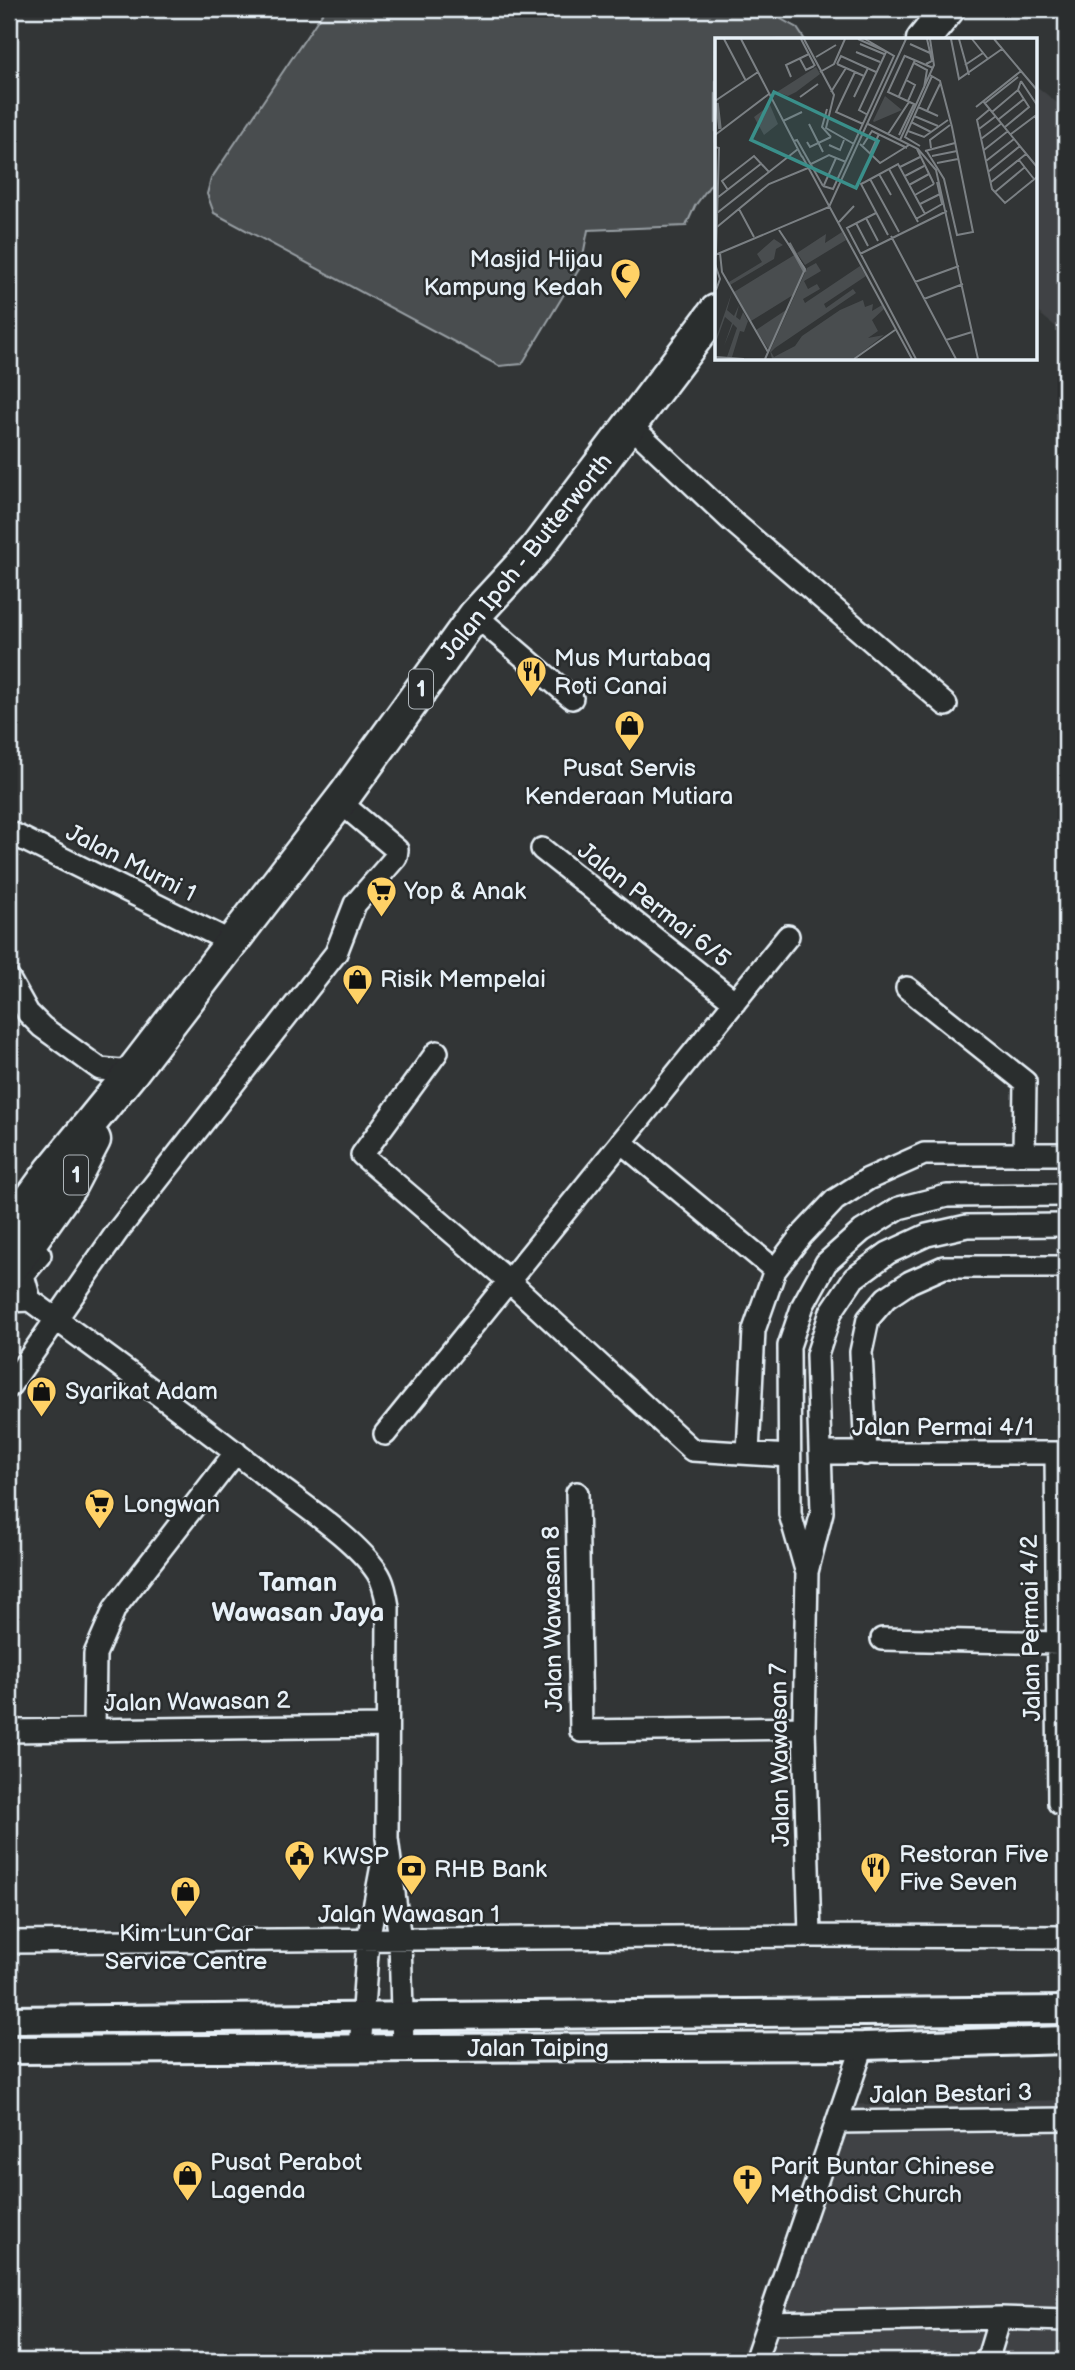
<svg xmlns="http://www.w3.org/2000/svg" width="1075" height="2370" viewBox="0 0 1075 2370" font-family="'Balsamiq Sans',sans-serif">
<rect width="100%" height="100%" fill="#323536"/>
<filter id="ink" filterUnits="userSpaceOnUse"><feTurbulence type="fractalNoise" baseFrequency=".0143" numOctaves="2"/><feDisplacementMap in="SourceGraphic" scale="14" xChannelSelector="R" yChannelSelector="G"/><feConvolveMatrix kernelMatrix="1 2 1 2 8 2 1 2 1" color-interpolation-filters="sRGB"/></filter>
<g filter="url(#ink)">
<!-- built -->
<path fill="#3f4244" d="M1035 85 1066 110V335L1035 310Z
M1066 2100V2361H739L831 2105Z"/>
<!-- green -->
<path fill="#494d4f" stroke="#989fa4" stroke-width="2" d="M325 9H763L797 28 805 40H716V177L695 206 686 226 588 230 581 266 522 364 499 366 214 213 207 194 211 179Z"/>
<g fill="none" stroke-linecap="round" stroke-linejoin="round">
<defs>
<path id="minor" d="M631 426 732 521 946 705
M475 615 572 698
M9 832 231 942
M542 849 735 1002
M9 979 28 1013 42 1027 100 1069 132 1072
M907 988 1025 1082 1024 1153
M437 1052 362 1155 509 1281 692 1450 789 1456
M621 1142 775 1270
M40 1255 23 1275 30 1300C114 1362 199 1423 281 1488 310 1510 357 1542 377 1572 384 1582 386 1595 388 1607L387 1838 400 1940 403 2048
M9 1301 30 1300
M9 1387 117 1232 336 953 355 904 396 857 397 850 340 802
M385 1434 788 936
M748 1453 754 1330 775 1270 801 1236 835 1200 868 1179 924 1154H1066
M820 1453H1066
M1056 1453 1059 1803
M866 1454 861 1352 868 1319 886 1298 910 1282 944 1267H1066
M577 1493 581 1731 804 1728
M806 1570 790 1514 789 1346 803 1305 826 1263 862 1231 899 1208 947 1196 1066 1195
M882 1639 1058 1643
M94 1730 95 1654 115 1608 236 1452
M9 1731 386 1726
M810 1936 804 1728 807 1572 822 1512 817 1355 831 1312 854 1278 888 1253 927 1235 967 1226 1066 1225
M9 1942 810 1936 1066 1937
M360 2049 368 1940 383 1860
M837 2122 1066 2119
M768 2323 1000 2318 1066 2320
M755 2361 863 2046
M987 2361 1000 2318"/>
<path id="major" d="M9 2020 1066 2010
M9 2050 863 2046 1066 2040"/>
<path id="highway" d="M923 40 948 9
M9 1229 52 1170 132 1072 345 795 475 615 536 549 716 311
M9 1272 70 1186 94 1140"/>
</defs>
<!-- minor casing -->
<use href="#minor" stroke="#e8f1f8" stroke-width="26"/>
<!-- major casing -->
<use href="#major" stroke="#e8f1f8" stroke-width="32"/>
<!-- highway casing -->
<use href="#highway" stroke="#e8f1f8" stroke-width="37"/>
<!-- minor -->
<use href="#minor" stroke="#2a2d2e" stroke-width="21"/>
<!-- major -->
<use href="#major" stroke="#2a2d2e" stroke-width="26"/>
<!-- highway -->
<use href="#highway" stroke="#2a2d2e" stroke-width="32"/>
</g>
</g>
<!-- icons -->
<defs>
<symbol id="mosque-pin" viewBox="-11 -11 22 30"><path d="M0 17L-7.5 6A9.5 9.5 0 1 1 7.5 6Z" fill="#ffd166" stroke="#2a2d2e"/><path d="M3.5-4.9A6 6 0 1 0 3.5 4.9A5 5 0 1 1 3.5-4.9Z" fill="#111"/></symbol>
<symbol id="restaurant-pin" viewBox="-11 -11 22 30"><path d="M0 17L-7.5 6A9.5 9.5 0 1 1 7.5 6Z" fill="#ffd166" stroke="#2a2d2e"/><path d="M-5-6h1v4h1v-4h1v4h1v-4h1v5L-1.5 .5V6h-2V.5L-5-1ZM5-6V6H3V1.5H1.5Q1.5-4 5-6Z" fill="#111"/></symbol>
<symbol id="shop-pin" viewBox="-11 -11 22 30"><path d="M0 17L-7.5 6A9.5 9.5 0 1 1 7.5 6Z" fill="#ffd166" stroke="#2a2d2e"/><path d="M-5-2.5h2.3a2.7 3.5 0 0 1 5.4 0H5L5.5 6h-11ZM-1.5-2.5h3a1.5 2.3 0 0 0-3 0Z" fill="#111"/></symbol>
<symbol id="supermarket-pin" viewBox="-11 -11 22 30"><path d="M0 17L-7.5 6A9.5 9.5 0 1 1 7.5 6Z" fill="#ffd166" stroke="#2a2d2e"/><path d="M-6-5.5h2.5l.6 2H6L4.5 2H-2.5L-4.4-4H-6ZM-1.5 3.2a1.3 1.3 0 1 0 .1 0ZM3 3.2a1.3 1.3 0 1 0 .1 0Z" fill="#111"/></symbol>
<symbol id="civic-pin" viewBox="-11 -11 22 30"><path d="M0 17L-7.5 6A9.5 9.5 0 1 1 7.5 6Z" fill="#ffd166" stroke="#2a2d2e"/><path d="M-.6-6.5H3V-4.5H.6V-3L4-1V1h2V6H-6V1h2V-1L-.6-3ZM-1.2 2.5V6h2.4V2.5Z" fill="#111"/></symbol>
<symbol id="bank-pin" viewBox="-11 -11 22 30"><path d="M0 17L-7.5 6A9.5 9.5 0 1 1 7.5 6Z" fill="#ffd166" stroke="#2a2d2e"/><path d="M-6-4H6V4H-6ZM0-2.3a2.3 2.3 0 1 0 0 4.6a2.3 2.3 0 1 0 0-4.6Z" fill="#111"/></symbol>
<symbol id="church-pin" viewBox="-11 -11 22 30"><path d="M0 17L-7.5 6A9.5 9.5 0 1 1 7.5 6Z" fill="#ffd166" stroke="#2a2d2e"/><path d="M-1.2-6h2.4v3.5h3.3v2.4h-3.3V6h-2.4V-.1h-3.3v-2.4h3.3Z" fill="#111"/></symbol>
</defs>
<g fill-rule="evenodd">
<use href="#mosque-pin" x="608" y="256" width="35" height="47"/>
<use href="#restaurant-pin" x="514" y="654" width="35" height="47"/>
<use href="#shop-pin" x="612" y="708" width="35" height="47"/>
<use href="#supermarket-pin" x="364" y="874" width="35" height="47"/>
<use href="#shop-pin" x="340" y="962" width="35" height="47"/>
<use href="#shop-pin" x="24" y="1374" width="35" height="47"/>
<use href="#supermarket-pin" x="82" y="1486" width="35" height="47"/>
<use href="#civic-pin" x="282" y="1838" width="35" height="47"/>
<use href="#restaurant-pin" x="858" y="1850" width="35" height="47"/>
<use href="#bank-pin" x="394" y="1852" width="35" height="47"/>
<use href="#shop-pin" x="168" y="1874" width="35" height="47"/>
<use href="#shop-pin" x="170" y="2158" width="35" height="47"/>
<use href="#church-pin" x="730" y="2162" width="35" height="47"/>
</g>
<g text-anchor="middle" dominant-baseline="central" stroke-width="5" stroke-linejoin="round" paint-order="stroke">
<!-- shield labels -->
<g fill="#2a2d2e" stroke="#afb6bb" stroke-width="2">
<rect x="409" y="669.5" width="24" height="39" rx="5"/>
<rect x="64" y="1155.5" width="24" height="39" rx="5"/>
</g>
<g font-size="23" font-weight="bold" fill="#e8f1f8">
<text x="421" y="689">1</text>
<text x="76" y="1175">1</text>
</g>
<!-- poi labels -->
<g font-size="24" fill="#e8f1f8" stroke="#2a2d2e" text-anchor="start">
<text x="603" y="259" text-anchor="end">Masjid Hijau<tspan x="603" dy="28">Kampung Kedah</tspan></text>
<text x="554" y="658">Mus Murtabaq<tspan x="554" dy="28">Roti Canai</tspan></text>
<text x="629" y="768" text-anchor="middle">Pusat Servis<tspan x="629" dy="28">Kenderaan Mutiara</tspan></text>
<text x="404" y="891">Yop &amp; Anak</text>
<text x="380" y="979">Risik Mempelai</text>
<text x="65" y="1391">Syarikat Adam</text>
<text x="123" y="1504">Longwan</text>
<text x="899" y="1854">Restoran Five<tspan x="899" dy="28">Five Seven</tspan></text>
<text x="322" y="1856">KWSP</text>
<text x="434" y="1869">RHB Bank</text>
<text x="186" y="1933" text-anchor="middle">Kim Lun Car<tspan x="186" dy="28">Service Centre</tspan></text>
<text x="210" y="2162">Pusat Perabot<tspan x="210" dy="28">Lagenda</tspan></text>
<text x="770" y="2166">Parit Buntar Chinese<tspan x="770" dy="28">Methodist Church</tspan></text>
</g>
<!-- street labels -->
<g font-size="24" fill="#e8f1f8" stroke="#2a2d2e">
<text transform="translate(526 557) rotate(-51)">Jalan Ipoh - Butterworth</text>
<text transform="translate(131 863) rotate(27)">Jalan Murni 1</text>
<text transform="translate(654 905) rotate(38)">Jalan Permai 6/5</text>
<text x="943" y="1427">Jalan Permai 4/1</text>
<text transform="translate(553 1619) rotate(-91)">Jalan Wawasan 8</text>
<text transform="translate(1031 1628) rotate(-91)">Jalan Permai 4/2</text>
<text transform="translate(197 1702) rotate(-1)">Jalan Wawasan 2</text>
<text transform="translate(780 1755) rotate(-91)">Jalan Wawasan 7</text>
<text x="409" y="1914">Jalan Wawasan 1</text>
<text x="538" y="2048">Jalan Taiping</text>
<text transform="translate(951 2094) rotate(-1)">Jalan Bestari 3</text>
</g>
<!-- neighbourhood labels -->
<g font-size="26" font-weight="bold" fill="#e8f1f8" stroke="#2a2d2e">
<text x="298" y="1583">Taman<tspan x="298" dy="30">Wawasan Jaya</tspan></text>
</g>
</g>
<!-- overview -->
<g transform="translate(715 38)">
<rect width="322" height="322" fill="#323536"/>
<path d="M101 29 105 36 81 54 73 58 62 54ZM170 58 187 72 159 84 158 83ZM55 67 63 86 49 97 39 79ZM127 194 131 202 90 227 82 215 111 196 110 205ZM59 201 68 207 61 211 59 221 15 247 14 244 47 224 42 216ZM81 216 90 229 78 257 36 283 19 254ZM101 225 106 233 89 243 93 251 102 246 105 251 88 261 90 265 145 228 151 238 109 266 111 270 138 251 141 255 60 310 56 314 59 319 80 308 87 298 125 272 148 262 150 269 158 266 157 273 167 267 169 271 157 282 163 293 153 300 169 297 138 321H57L55 313 92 230ZM17 254 12 272 19 278 24 267 21 279 25 282 28 274 33 283 29 294 25 293 17 319H12L22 290 18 286 9 308 17 285 10 279 0 307V303ZM71 272 54 312 41 292Z" fill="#494d4f"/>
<path fill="none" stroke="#6e7376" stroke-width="3.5" d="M2 65 5 91M74 205 90 234"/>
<path fill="none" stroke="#7b8084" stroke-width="2" d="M9 1 31 43M26 1 87 119M86 1 100 28M89 1 119 57 111 90 139 106M143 1 170 13M236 1 244 41 287 11M244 1 254 37M257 1 273 21M279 1 322 52M145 6 169 16M195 6 215 15M141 14 165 24M190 17 173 54 201 67M190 18 218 30M101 19 121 7M85 21 91 32 99 28M199 25 212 32 209 50M122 26 126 18 161 34M122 26 149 38M211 26 217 23 212 1M250 27 268 15M105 34 119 26 130 1M140 34 121 74 148 86M76 39 71 27 94 16M191 42 200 47 193 63M306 43 322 67M116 54 131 30M184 58 200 22M85 59 103 46M139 59 153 30M0 63 43 34M268 63 322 129M270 65 303 39M203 69 223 78M261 69 306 33M112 71 107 89 116 99M275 71 262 82 277 151 290 165 322 139M212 73 225 46M277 74 303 52 306 43M153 77 144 72 171 14M199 78 223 88M284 81 309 61M68 83 87 74M196 84 216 94M94 86 108 114M153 86 203 111 221 132 263 321M290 89 314 69 303 52M264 91 281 78M193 93 209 99 233 82M173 96 194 64M296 96 320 78 322 82M0 97 54 56M184 97 199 66M266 101 287 85M185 102 219 27 215 1M79 103 82 102 108 148M92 104 95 109 116 99M145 106 165 125 194 107M114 107 125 112 129 102M148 107 157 93 192 110M205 108 190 99 217 38M0 109 4 110 1 217M216 110 215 102 235 87M202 111 219 146M211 112 229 141 242 197 258 194 237 89 225 43 215 37M269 112 293 93M210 113 240 105M155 116 164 96M87 118 197 321M217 118 242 113M304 122 319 141M271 123 299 101M222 125 243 121M96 126 114 117 131 124M185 129 205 119M174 131 203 184M273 134 305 108M164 136 176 157M190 138 209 128M155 141 184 194M276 144 311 116M109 147 121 120M194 147 214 136M108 148 118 151 179 18 150 1M13 152 7 143 39 118 54 134M280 154 310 129M200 157 219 146M2 160 47 125M205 166 225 156M24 171 39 199M2 175 83 111M161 175 132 190 201 321M151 180 163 203M201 181 227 166 222 144M124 184 139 168M141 185 153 208M2 189 54 146 93 130M173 197 146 146 150 144 183 126 210 176M176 198 241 321M5 215 7 234 53 314M145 216 232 173M0 217 114 169 191 1M0 226 5 241 1 252M200 244 244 228M209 261 248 246M231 302 257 294M0 319 29 321M50 321 90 231 64 192M139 321 180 292"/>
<path fill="#3a8f8a" fill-opacity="0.15" stroke="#3a8f8a" stroke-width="3.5" d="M59 54 163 103 141 150 36 102Z"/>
<rect width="322" height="322" fill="none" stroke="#e8f1f8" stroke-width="3.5"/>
</g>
<!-- margin -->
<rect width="1075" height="2370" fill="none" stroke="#2a2d2e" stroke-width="35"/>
<rect x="18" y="18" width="1040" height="2335" fill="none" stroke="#e8f1f8" stroke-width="2.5" filter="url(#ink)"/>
</svg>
